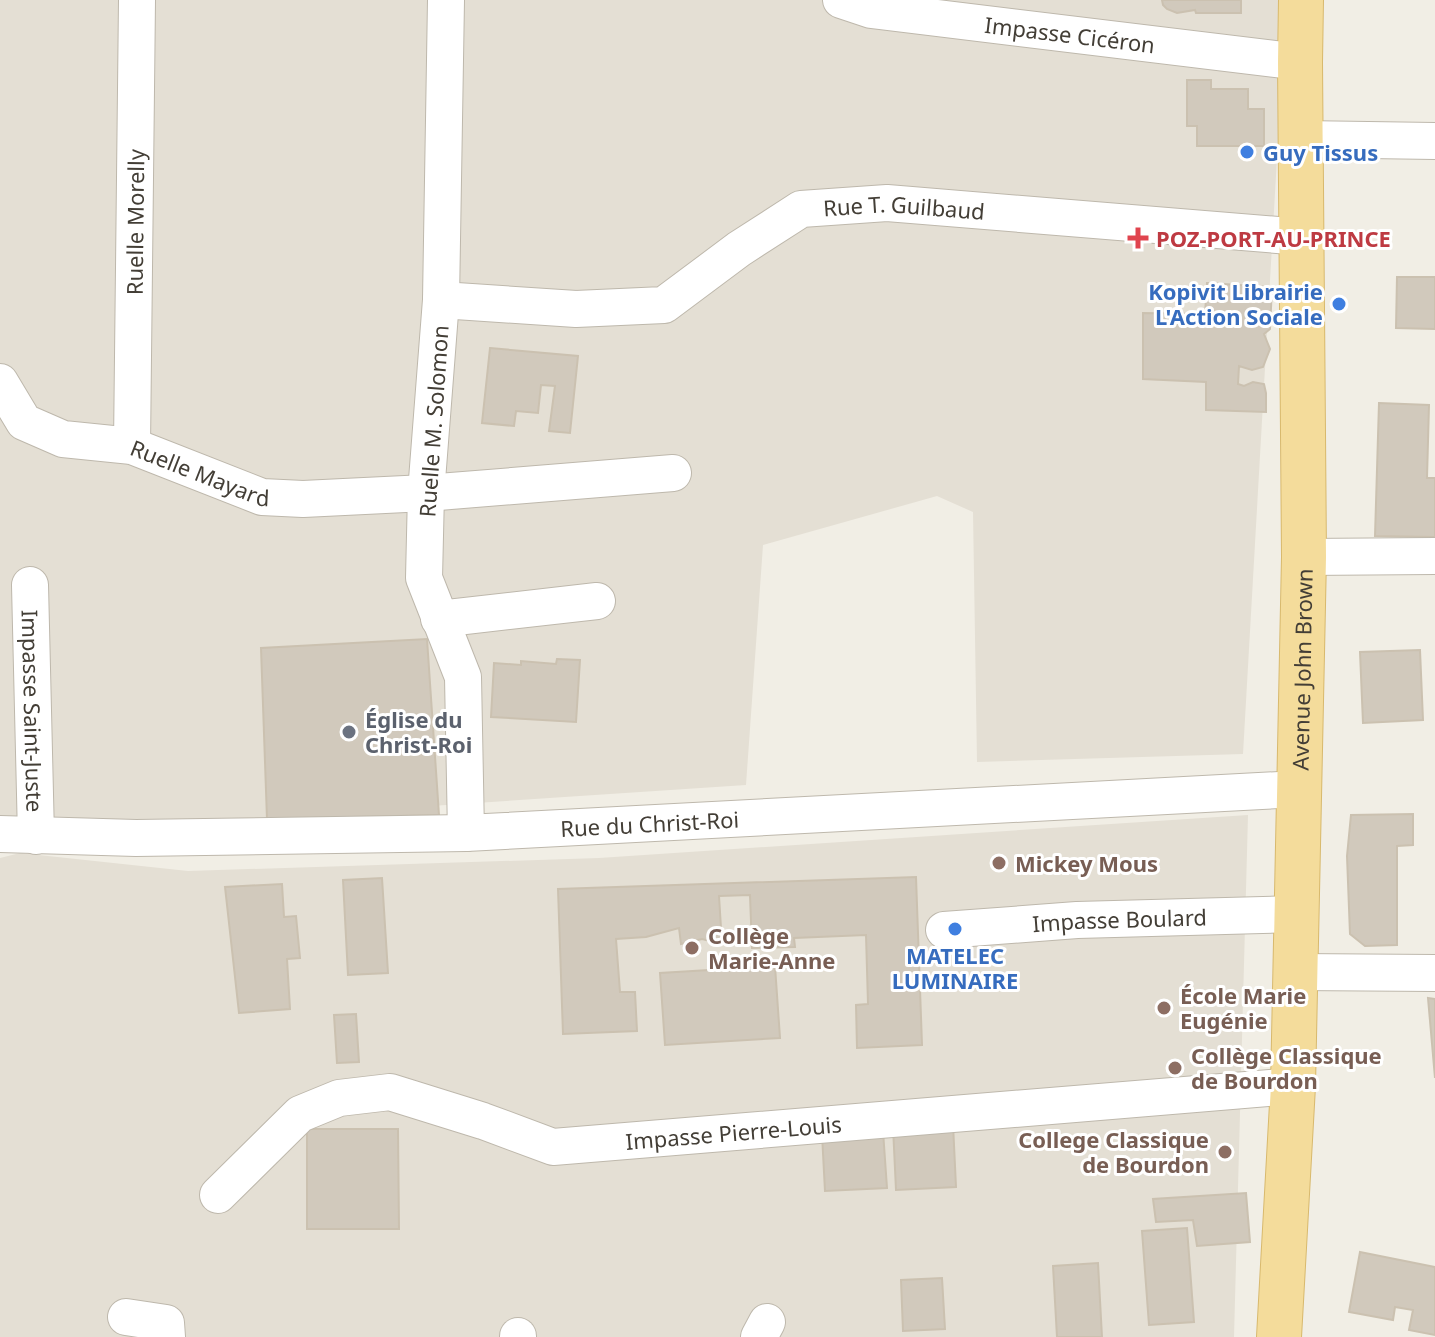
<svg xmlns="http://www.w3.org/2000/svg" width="1435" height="1337" viewBox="0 0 1435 1337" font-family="'Noto Sans',sans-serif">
<rect width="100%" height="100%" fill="#f1eee5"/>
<!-- residential -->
<path fill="#e4dfd4" d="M0 0H1286L1243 754 977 762 973 512 937 496 763 545 746 785 173 823 0 822Z
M1248 815 1234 1337H0V858L20 853 188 871 599 858Z"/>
<!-- building -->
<path fill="#d1c9bc" stroke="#cbc1b0" stroke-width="2" d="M1162 0H1241V13H1196L1195 10 1177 13 1167 9 1163 5Z
M1187 80H1211V89H1248V109H1264V146H1197V126H1187Z
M1397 277H1435V329L1396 328Z
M1207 283 1272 287 1270 329 1264 334 1270 349 1263 367 1252 370 1239 366 1238 384 1244 386 1253 382 1264 384 1266 393V412L1206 410V382L1143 379V313L1205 314Z
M490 348 578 356 570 433 549 431 555 386 541 385 538 413 516 411 514 426 482 423Z
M1379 403 1429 405 1427 478H1435V537L1375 536Z
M427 639 439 815 267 819 261 648Z
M1420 650 1423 720 1363 723 1360 652Z
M557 659 580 660 576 722 491 717 494 663 521 665V661L556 664Z
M1413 814V845L1397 846V945L1365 946 1350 934 1347 856 1351 815Z
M916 877 922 1045 857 1048 856 1005 868 1004 866 935 794 938 795 947 752 948 750 895 719 896 722 944 702 939 681 944 679 928 646 937 616 939 620 992H635L637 1031 563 1034 558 889Z
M382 878 388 973 348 975 343 880Z
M282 884 284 917 296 916 300 958 287 959 290 1009 239 1013 225 887Z
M775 966 780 1038 665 1045 660 973Z
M1428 998 1435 999V1078Z
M356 1014 359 1062 337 1063 334 1015Z
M953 1124 956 1187 896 1190 893 1127Z
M307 1129H398L399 1229H307Z
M883 1131 887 1188 825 1191 822 1134Z
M1246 1193 1250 1242 1197 1246 1193 1220 1156 1222 1153 1199Z
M1187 1228 1194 1322 1149 1325 1142 1231Z
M1360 1252 1435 1267V1335L1409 1330 1413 1310 1395 1307 1393 1320 1349 1312Z
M1098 1263 1102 1337H1057L1053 1266Z
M942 1278 945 1329 903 1331 901 1280Z"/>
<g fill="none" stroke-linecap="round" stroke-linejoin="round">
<defs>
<g id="minor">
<path d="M446 0 441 300 426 493 424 578 463 677 466 833"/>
<path id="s1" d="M841 0 871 10 1300 62"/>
<path d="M1301 139 1435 141"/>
<path id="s2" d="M441 300 576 309 664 305 739 249 801 209 887 203 1302 237"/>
<path id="s3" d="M0 382 24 422 63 439 132 446 262 497 303 499 426 493 673 473"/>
<path id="s4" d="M132 446 137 0"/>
<path d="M1304 557 1435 556"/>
<path id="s5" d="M30 585 36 836"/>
<path d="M439 619 597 601"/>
<path id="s6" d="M0 834 136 838 466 833 1298 789"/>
<path id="s7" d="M944 930 1077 920 1296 914"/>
<path d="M1296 972 1435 973"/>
<path id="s8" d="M218 1195 300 1114 339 1098 390 1092 483 1121 553 1147 1293 1086"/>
<path d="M126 1317 166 1323 167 1337"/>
<path d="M518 1337V1336"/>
<path d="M759 1337 767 1322"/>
</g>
<g id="major">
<path id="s9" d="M1279 1337 1293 1086 1304 557 1300 62 1301 0"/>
</g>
</defs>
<!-- minor casing -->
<use href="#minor" stroke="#beb8ac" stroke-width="38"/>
<!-- major casing -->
<use href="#major" stroke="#d8b96d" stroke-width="46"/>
<!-- minor -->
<use href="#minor" stroke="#fff" stroke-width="36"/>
<!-- major -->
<use href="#major" stroke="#f4dc9b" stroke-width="44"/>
</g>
<!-- markers -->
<g fill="#3f7fe0" stroke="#fff" stroke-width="3">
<circle cx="1247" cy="152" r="8"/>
<circle cx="1339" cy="304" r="8"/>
<circle cx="955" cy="929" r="8"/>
</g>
<path fill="#e0444e" stroke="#fff" stroke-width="3" d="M1134 226h8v8h8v8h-8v8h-8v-8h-8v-8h8z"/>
<circle fill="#6b7280" stroke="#fff" stroke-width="3" cx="349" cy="732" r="8"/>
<g fill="#8d6e63" stroke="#fff" stroke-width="3">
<circle cx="999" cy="863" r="8"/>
<circle cx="692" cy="948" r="8"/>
<circle cx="1164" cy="1008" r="8"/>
<circle cx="1175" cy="1068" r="8"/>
<circle cx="1225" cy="1152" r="8"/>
</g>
<g text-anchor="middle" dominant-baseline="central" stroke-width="6" stroke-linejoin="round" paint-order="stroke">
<!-- street labels -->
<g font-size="22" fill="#433e36" stroke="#fff">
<text stroke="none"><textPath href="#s1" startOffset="232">Impasse Cicéron</textPath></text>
<text stroke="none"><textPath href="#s2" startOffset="494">Rue T. Guilbaud</textPath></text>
<text stroke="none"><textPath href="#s4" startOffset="224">Ruelle Morelly</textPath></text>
<text transform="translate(433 421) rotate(-86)">Ruelle M. Solomon</text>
<text stroke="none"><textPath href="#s3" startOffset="232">Ruelle Mayard</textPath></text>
<text stroke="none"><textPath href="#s9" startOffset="668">Avenue John Brown</textPath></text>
<text stroke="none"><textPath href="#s5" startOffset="126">Impasse Saint-Juste</textPath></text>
<text stroke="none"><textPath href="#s6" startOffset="650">Rue du Christ-Roi</textPath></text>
<text stroke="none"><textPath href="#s7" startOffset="176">Impasse Boulard</textPath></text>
<text stroke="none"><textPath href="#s8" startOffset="562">Impasse Pierre-Louis</textPath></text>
</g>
<!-- shop labels -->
<g font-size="22" font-weight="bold" fill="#366cbe" stroke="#fff" text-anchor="start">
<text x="1263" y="152">Guy Tissus</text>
<text x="1323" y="291" text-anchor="end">Kopivit Librairie<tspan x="1323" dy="25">L'Action Sociale</tspan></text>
<text x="955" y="955" text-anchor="middle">MATELEC<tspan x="955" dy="25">LUMINAIRE</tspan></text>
</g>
<!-- health labels -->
<g font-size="22" font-weight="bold" fill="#be3a42" stroke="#fff" text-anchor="start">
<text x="1156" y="238">POZ-PORT-AU-PRINCE</text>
</g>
<!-- worship labels -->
<g font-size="22" font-weight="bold" fill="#5b616d" stroke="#fff" text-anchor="start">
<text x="365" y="719">Église du<tspan x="365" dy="25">Christ-Roi</tspan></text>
</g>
<!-- education labels -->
<g font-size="22" font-weight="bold" fill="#785e54" stroke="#fff" text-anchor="start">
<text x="1015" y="863">Mickey Mous</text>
<text x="708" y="935">Collège<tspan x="708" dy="25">Marie-Anne</tspan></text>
<text x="1180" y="995">École Marie<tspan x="1180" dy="25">Eugénie</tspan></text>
<text x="1191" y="1055">Collège Classique<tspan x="1191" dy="25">de Bourdon</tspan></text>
<text x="1209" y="1139" text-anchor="end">College Classique<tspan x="1209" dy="25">de Bourdon</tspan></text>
</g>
</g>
</svg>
